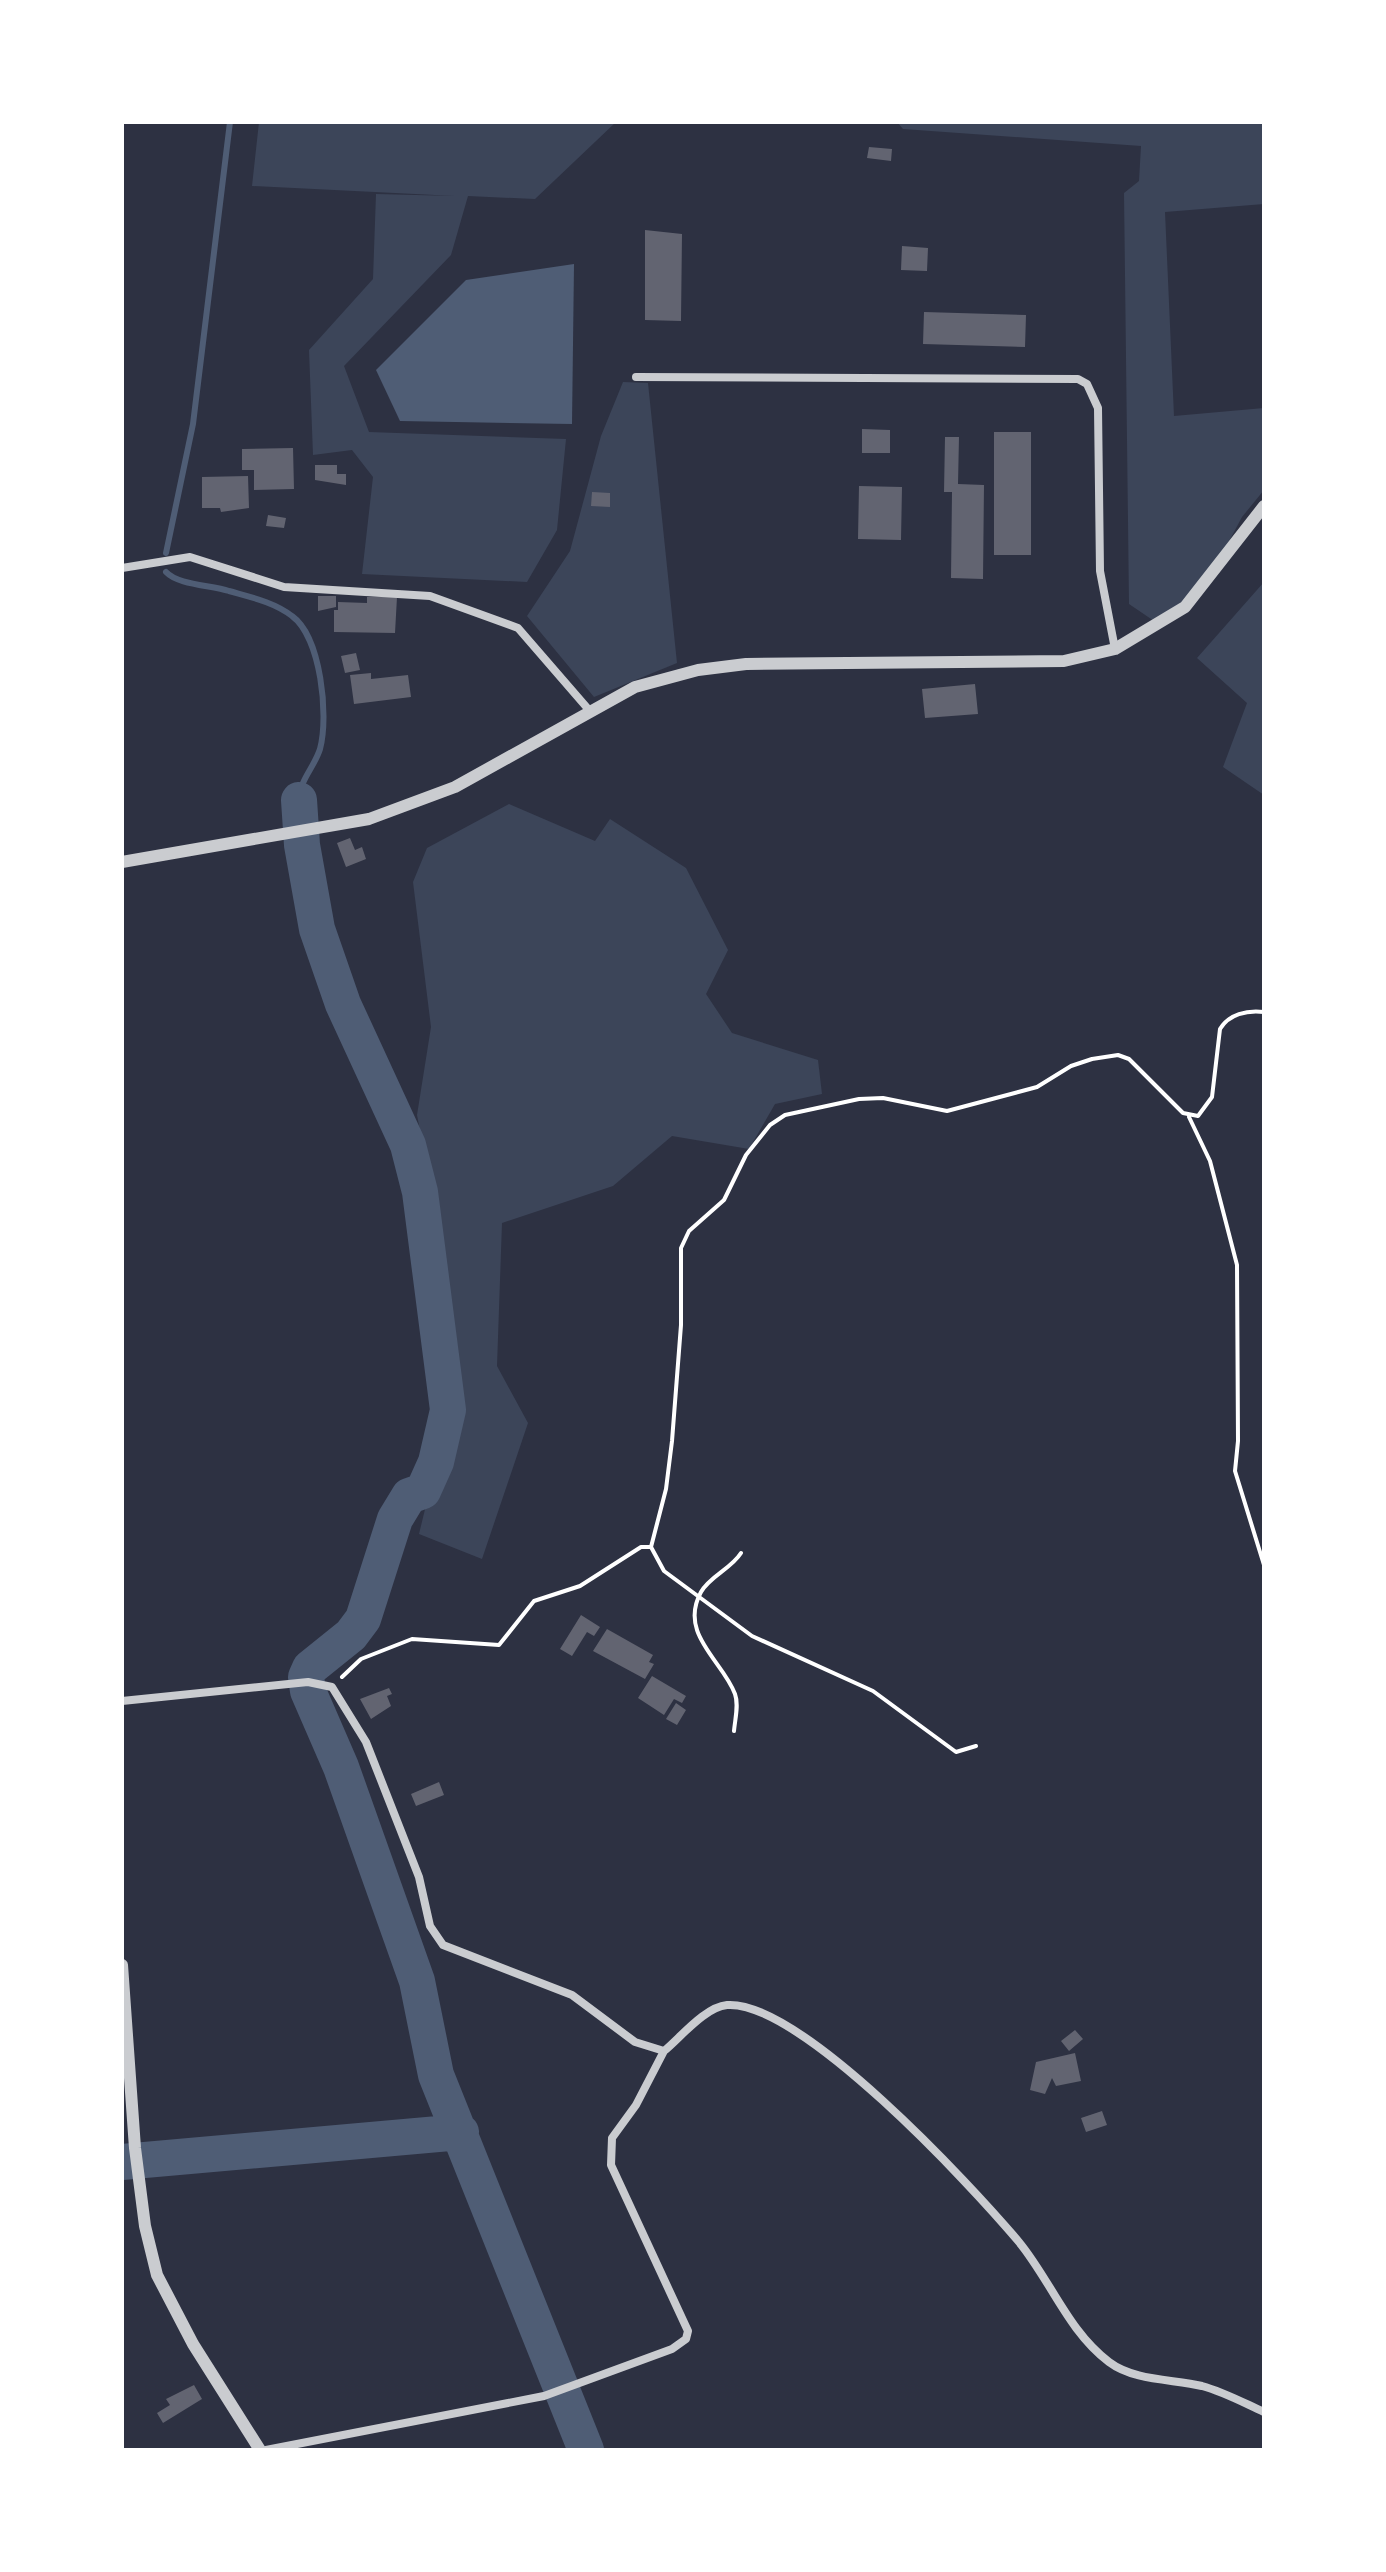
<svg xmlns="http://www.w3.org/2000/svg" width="1386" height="2572" viewBox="0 0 1386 2572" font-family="Spectral,serif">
<rect width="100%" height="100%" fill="#2d3142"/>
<!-- green -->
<path fill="#3c4559" d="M259 122H616L535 199 468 196 451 255 344 366 369 432 566 439 557 530 527 582 362 574 373 477 352 450 313 455 309 350 373 279 376 194 455 196 252 186Z
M897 122H1264V204L1165 212 1174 416 1264 408V490L1242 517 1204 588 1157 623 1129 604 1124 193 1139 181 1141 146 903 129Z
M623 382 648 383 677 663 594 697 527 616 570 551 601 436Z
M1264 582V795L1223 767 1247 703 1197 658Z
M509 804 595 841 610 819 686 868 728 950 706 994 732 1033 818 1060 822 1094 775 1104 749 1149 672 1136 613 1186 502 1223 497 1366 528 1423 482 1559 419 1534 453 1394 440 1234 417 1115 431 1027 413 882 427 848Z"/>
<!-- water -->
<path fill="#4f5d75" d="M574 264 572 424 400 421 376 370 466 280Z"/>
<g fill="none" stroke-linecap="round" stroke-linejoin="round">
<!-- stream -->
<path stroke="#4f5d75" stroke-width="6" d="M166 553 193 424 230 122
M166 572C178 585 211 585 229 591 250 597 274 602 292 616 321 637 329 716 320 749 314 768 300 779 299 800"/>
<!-- river -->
<path stroke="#4f5d75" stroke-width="36" d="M299 800 302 845 317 929 343 1004 408 1145 420 1192 448 1410 436 1462 423 1491 409 1496 395 1519 363 1619 351 1635 310 1668 306 1677 308 1691 341 1767 417 1981 436 2075 586 2450
M122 2162 461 2132"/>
</g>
<!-- building -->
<path fill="#626471" d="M869 147 892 149 891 161 867 158Z
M645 230 682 234 681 321 645 320Z
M902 246 928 248 927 271 901 270Z
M924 312 1026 315 1025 347 923 344Z
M862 429 890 430V453H862Z
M994 432H1031V555H994Z
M945 437H959L958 484 984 485 983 579 951 578 952 492H944Z
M293 448 294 489 254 490V470H242V449Z
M315 465H337V474H346V485L315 480Z
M248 476 249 508 221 512 220 508H202V477Z
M859 486 902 487 901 540 858 539Z
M592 492 610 493V507L591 506Z
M268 515 286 518 284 528 266 526Z
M318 596H336V607L318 611Z
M367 597H397L395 633 334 632V610H338V602L367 603Z
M356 653 360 670 345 673 341 656Z
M371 673V679L408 675 411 697 354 704 350 675Z
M975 684 978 714 925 718 922 689Z
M350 838 355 850 362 847 366 859 346 867 337 843Z
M581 1615 600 1627 594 1636 587 1632 572 1656 560 1649Z
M607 1629 653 1655 649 1662 654 1664 645 1679 593 1651Z
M652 1676 686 1696 682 1703 674 1699 664 1715 638 1698Z
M389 1688 392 1694 387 1696 391 1706 371 1719 360 1699Z
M676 1703 686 1710 677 1725 666 1719Z
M439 1782 444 1795 416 1806 411 1794Z
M1075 2030 1083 2039 1069 2051 1061 2041Z
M1075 2053 1081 2081 1056 2086 1052 2078 1045 2094 1030 2090 1036 2062Z
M1102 2111 1107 2125 1086 2132 1081 2118Z
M194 2385 202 2399 163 2423 157 2413 170 2405 166 2399Z"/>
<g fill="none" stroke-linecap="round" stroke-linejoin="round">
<!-- path -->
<path stroke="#fff" stroke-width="4" d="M1189 1117 1210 1161 1237 1265 1238 1441 1235 1471 1264 1565
M651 1547 664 1571 752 1636 873 1691 956 1752 976 1746
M342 1677 361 1659 412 1639 499 1645 534 1601 580 1586 641 1547H651L666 1489 672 1441 681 1325V1248L689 1231 724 1200 746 1155 770 1125 785 1115 859 1099 883 1098 947 1111 1037 1087 1071 1066 1092 1059 1118 1055 1129 1059 1183 1113 1198 1116 1212 1097 1220 1029C1229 1014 1247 1010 1264 1012
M734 1731C735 1719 739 1705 735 1694 723 1661 678 1634 701 1592 710 1576 731 1569 741 1553"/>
<!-- minor -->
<path stroke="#caccd0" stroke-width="8" d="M636 377 1078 379 1087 384 1098 408 1100 571 1115 649
M122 568 190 557 284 587 430 596 518 628 589 710
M122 1701 308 1682 332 1687 366 1742 419 1877 430 1926 443 1945 572 1995 635 2042 664 2051C681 2037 705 2007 727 2005 800 2000 972 2186 1019 2242 1051 2281 1068 2331 1109 2362 1134 2381 1173 2379 1202 2386 1224 2392 1244 2403 1264 2412
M266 2450 544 2396 672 2349 686 2339 688 2331 611 2165 612 2138 636 2105 664 2051"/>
<!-- tertiary -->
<path stroke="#caccd0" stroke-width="12" d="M122 862 369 819 455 787 635 687 698 670 746 664 1064 661 1115 649 1185 607 1264 506
M122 1965 135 2148 145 2226 157 2275 193 2344 260 2450"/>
</g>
<!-- border -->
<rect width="1386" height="2572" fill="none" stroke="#ffffff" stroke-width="248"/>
</svg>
